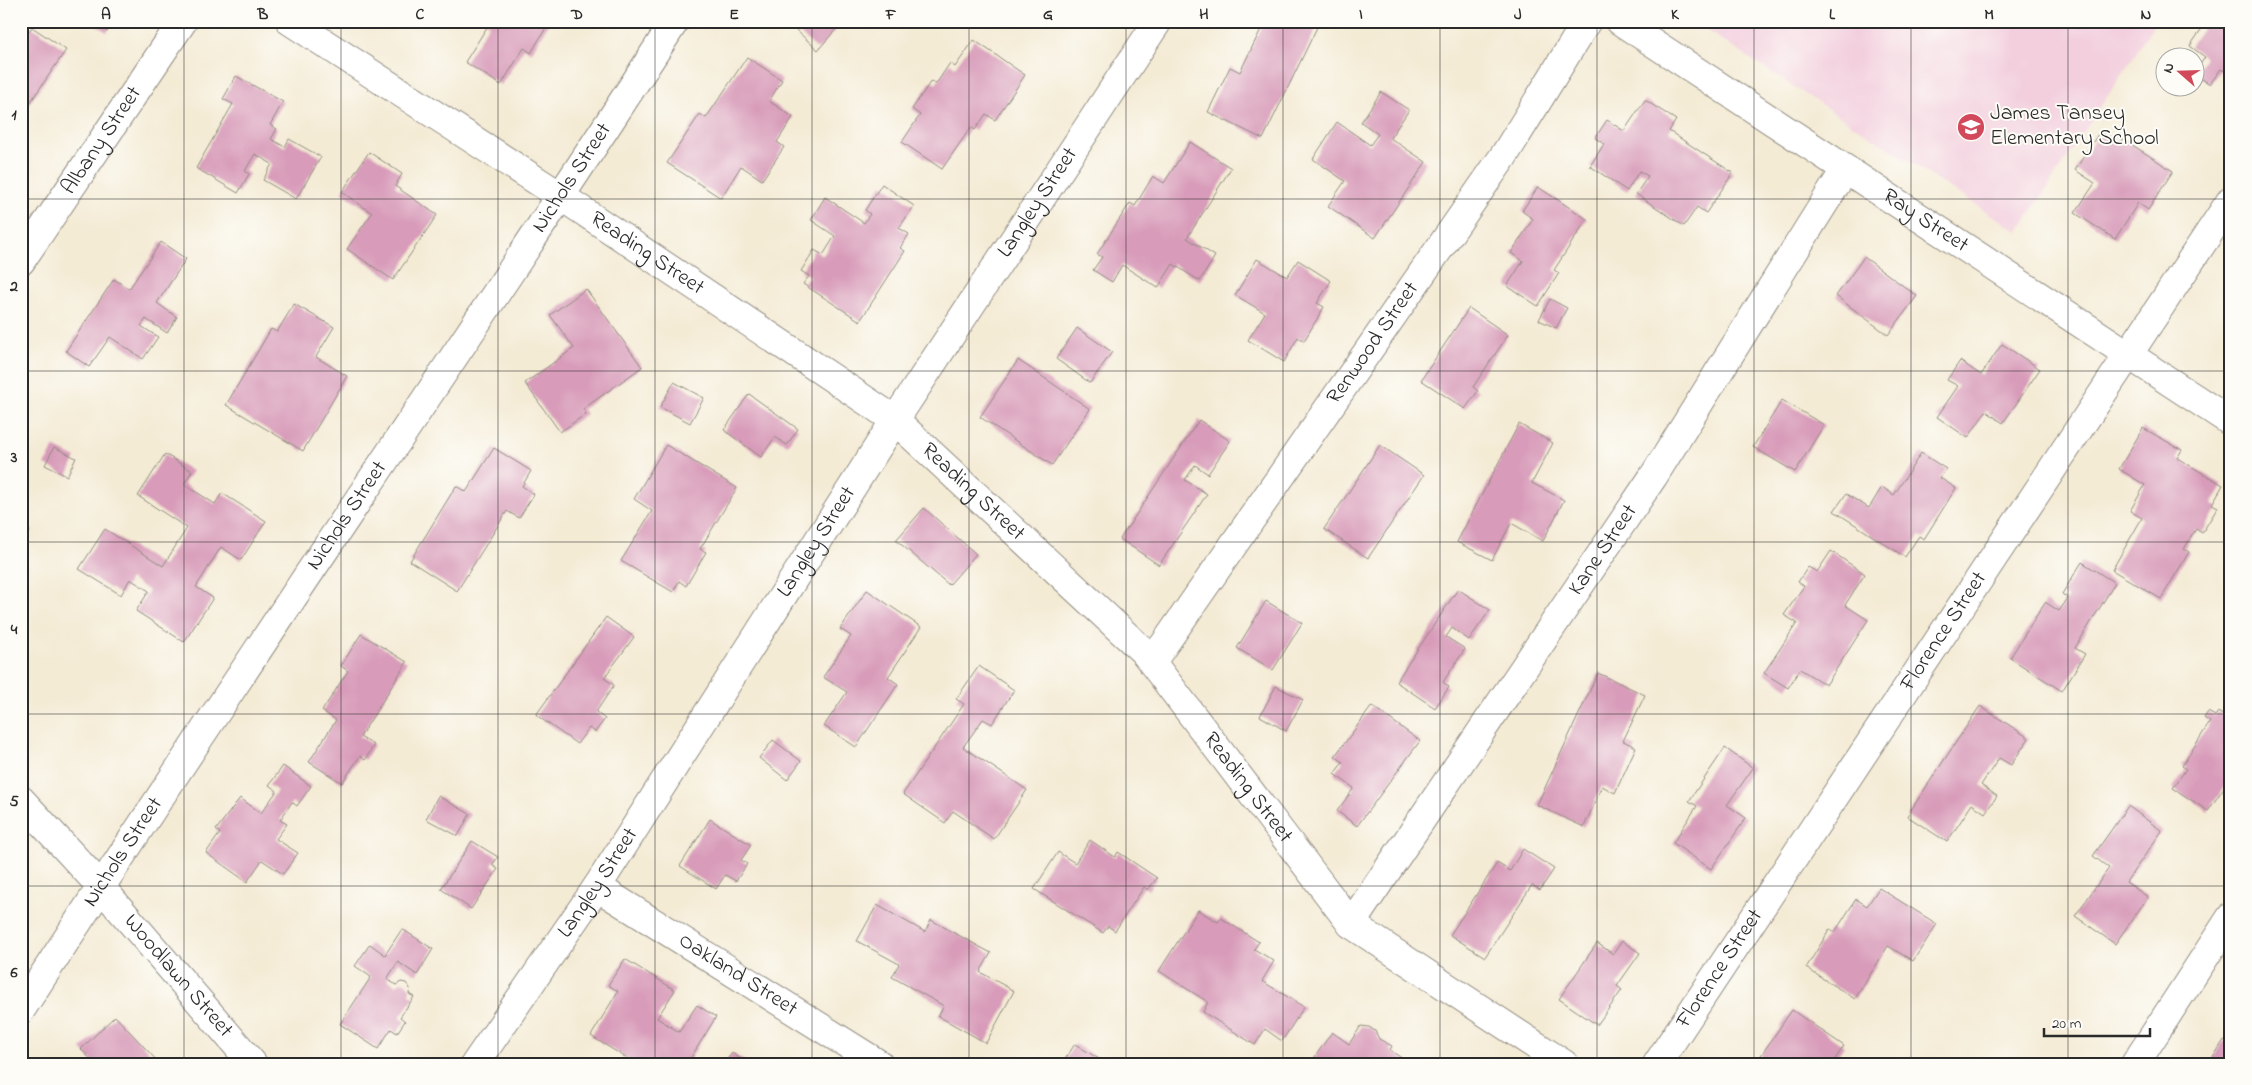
<svg xmlns="http://www.w3.org/2000/svg" width="2252" height="1085" viewBox="0 0 2252 1085" font-family="'Indie Flower',sans-serif">
<rect width="100%" height="100%" fill="#fdfcf7"/>
<filter id="ink" filterUnits="userSpaceOnUse"><feTurbulence type="fractalNoise" baseFrequency=".02" numOctaves="2"/><feDisplacementMap in="SourceGraphic" scale="10" xChannelSelector="R" yChannelSelector="G"/><feConvolveMatrix kernelMatrix="1 2 1 2 8 2 1 2 1" color-interpolation-filters="sRGB"/></filter>
<filter id="wash" filterUnits="userSpaceOnUse"><feTurbulence type="fractalNoise" baseFrequency=".0096" numOctaves="4" result="noise"/><feDisplacementMap in="SourceGraphic" scale="20" xChannelSelector="R" yChannelSelector="G"/><feGaussianBlur stdDeviation="1.12" result="paint"/><feColorMatrix in="noise" values="0 0 0 0 0 0 0 0 0 0 0 0 0 0 0 0 0 1.4 0 .05"/><feComposite in="paint" operator="in"/></filter>
<g filter="url(#wash)">
<rect width="100%" height="100%" fill="#f4ebd5"/>
<!-- built -->
<path fill="#f3cfde" d="M1692 21H2157L2018 232Z"/>
<g id="blocks">
<!-- building -->
<path fill="#d89bb9" d="M89 21H114L107 32Z
M484 21H550L531 53 524 48 501 85 465 62 489 24Z
M786 21H843L818 50Z
M1265 21H1320L1263 139 1208 112 1230 67 1240 72Z
M2070 21H2086L2081 28Z
M2207 21H2231V75L2221 69 2210 84 2194 74 2205 57 2190 46Z
M32 27 66 50 21 116V42Z
M974 40 1025 75 995 120 986 114 975 130 971 127 942 169 902 142 920 115 912 109 931 81 936 84 950 63 955 67Z
M747 57 782 80 769 101 793 117 777 142 784 147 762 180 741 166 721 198 667 163 700 114 706 118Z
M236 76 283 102 270 125 277 129 271 139 285 147 289 139 321 157 296 199 263 180 272 164 255 154 245 171 249 174 238 193 196 168 233 104 223 99Z
M1381 92 1409 110 1390 138 1426 162 1375 238 1328 206 1345 181 1313 159 1337 122 1370 145 1378 134 1361 122Z
M1645 100 1676 120 1669 131 1733 173 1706 213 1697 207 1684 226 1636 194 1648 176 1639 171 1627 191 1590 166 1604 144 1595 138 1607 120 1624 131Z
M2100 131 2120 144 2123 139 2173 171 2148 210 2138 203 2115 239 2075 213 2095 183 2075 170Z
M1190 142 1231 168 1187 238 1215 256 1200 281 1173 264 1158 288 1122 265 1112 282 1093 270 1102 257 1097 254 1130 203 1135 206 1153 176 1164 183Z
M369 152 402 174 395 186 437 215 393 280 347 249 372 213 342 192Z
M882 184 914 206 899 228 909 234 900 248 905 251 860 321 803 284 809 276 801 271 814 250 823 255 835 236 811 220 825 197 864 223 870 214 865 210Z
M1538 187 1587 219 1554 270 1559 273 1538 306 1507 286 1523 261 1511 253 1533 219 1522 211Z
M161 242 186 259 157 303 177 317 167 333 146 319 141 326 158 337 143 359 110 337 89 367 66 351 114 279 129 289Z
M1864 257 1917 296 1888 335 1836 296Z
M1257 259 1287 277 1298 260 1331 281 1317 303 1324 307 1304 341 1298 337 1284 362 1248 340 1265 313 1235 295Z
M586 289 642 367 583 409 586 414 560 432 525 383 574 348 550 315Z
M1550 299 1567 308 1556 328 1539 320Z
M294 304 334 327 316 357 347 376 303 451 226 405 271 329 277 332Z
M1469 308 1508 335 1473 387 1478 391 1465 409 1421 380Z
M1077 328 1112 352 1090 383 1056 359Z
M2002 344 2040 369 2003 423 1986 411 1968 438 1937 417 1958 386 1947 380 1960 361 1981 375Z
M1018 360 1090 409 1052 465 980 417Z
M674 382 704 398 690 423 660 407Z
M749 394 798 429 787 445 775 437 761 457 724 430Z
M1782 400 1824 425 1795 472 1753 447Z
M1199 420 1230 441 1208 474 1195 465 1185 480 1207 494 1159 565 1120 539Z
M1519 424 1553 443 1532 483 1564 500 1543 541 1511 523 1492 560 1457 542Z
M2143 428 2182 450 2177 458 2223 485 2212 504 2218 507 2202 533 2196 529 2184 549 2189 552 2161 599 2112 570 2142 518 2130 511 2145 485 2119 469Z
M666 445 737 488 700 549 706 552 686 586 679 581 673 592 621 561 652 511 634 499Z
M1380 445 1424 475 1368 558 1324 529Z
M54 447 76 458 67 476 45 465Z
M494 448 531 471 522 486 534 494 519 518 507 511 457 591 410 561 456 486 466 492Z
M1921 453 1946 469 1940 478 1956 488 1924 539 1919 536 1905 557 1834 511 1846 494 1869 508 1882 487 1894 495Z
M165 454 192 471 184 484 215 504 222 493 266 521 241 560 221 547 196 587 213 598 184 642 136 611 149 591 130 579 121 595 79 569 105 529 163 566 187 528 138 496Z
M924 508 976 554 949 585 896 540Z
M21 526 30 531 21 544Z
M1831 551 1865 574 1845 605 1868 620 1826 685 1800 669 1788 688 1764 673 1797 623 1784 615 1804 586 1798 582 1808 567 1817 572Z
M2082 562 2115 583 2075 648 2085 654 2062 691 2010 658 2045 602 2059 611 2068 598 2062 594Z
M1458 589 1490 610 1469 640 1452 628 1446 637 1465 649 1443 682 1449 687 1435 708 1396 682Z
M867 590 921 627 888 677 898 684 856 747 824 726 847 692 823 677 851 636 840 629Z
M1266 601 1302 623 1273 670 1237 648Z
M606 617 634 637 604 678 614 685 596 712 605 719 595 732 589 728 577 744 536 715Z
M361 634 407 662 360 737 374 745 365 760 360 756 342 783 309 762 336 720 322 711 348 671 341 666Z
M979 666 1014 690 992 724 983 719 963 747 1027 790 994 839 953 811 945 823 903 794 964 704 956 699Z
M1598 673 1645 695 1623 741 1636 747 1615 793 1602 786 1584 827 1537 805Z
M1276 686 1303 700 1286 731 1260 716Z
M1372 706 1420 741 1357 826 1337 811 1354 788 1334 774 1343 762 1335 756Z
M1980 706 2029 738 2011 765 1999 758 1981 785 1997 796 1985 813 1972 804 1947 842 1907 816Z
M2208 712 2215 716 2218 712 2231 720V777L2208 811 2173 788 2186 769 2182 766 2210 722 2204 718Z
M773 740 801 761 787 780 759 758Z
M1725 748 1753 768 1727 805 1746 818 1711 869 1673 843 1697 806 1689 801Z
M283 766 311 786 297 806 292 802 280 820 287 824 276 839 298 853 283 874 262 860 247 882 206 853 220 833 216 830 240 798 261 813 277 791 269 785Z
M438 796 470 814 458 836 426 819Z
M2128 806 2162 831 2126 882 2148 897 2115 944 2075 916 2109 868 2093 856Z
M710 819 751 845 741 860 747 864 736 881 725 875 716 889 680 866Z
M1090 840 1115 857 1118 852 1157 878 1148 890 1144 887 1115 931 1108 926 1103 933 1034 889 1058 852 1075 863Z
M472 841 498 857 492 865 498 869 471 909 441 889Z
M1523 849 1554 869 1540 890 1532 885 1485 957 1450 935 1497 863 1510 871Z
M1879 888 1937 924 1913 961 1888 946 1855 999 1806 968 1830 929 1835 932 1856 899 1867 906Z
M877 905 925 932 931 920 991 953 980 972 1014 991 986 1043 938 1016 944 1006 892 977 899 964 857 941Z
M1198 910 1218 922 1221 918 1259 942 1254 949 1274 961 1262 981 1304 1007 1282 1041 1265 1029 1255 1045 1203 1012 1208 1002 1159 971Z
M402 929 433 949 417 975 398 962 387 979 396 985 401 982 406 983 410 988 409 994 414 997 400 1017 405 1021 397 1033 391 1029 378 1049 340 1024 371 977 355 966 370 944 385 955Z
M1622 941 1640 953 1617 986 1622 990 1597 1025 1559 999 1597 943 1613 954Z
M625 959 675 990 657 1018 679 1032 697 1005 716 1017 687 1064H636L591 1036 618 991 608 985Z
M1792 1010 1844 1046 1832 1064H1755Z
M115 1016 160 1064H95L81 1049Z
M1361 1026 1369 1027 1375 1031 1379 1039 1392 1046 1390 1050 1410 1064H1310L1332 1032 1349 1044Z
M2224 1040 2231 1044V1064H2209Z
M1075 1044 1107 1064H1062Z
M732 1053 749 1064H724Z"/>
</g>
</g>
<g filter="url(#ink)">
<use href="#blocks" fill-opacity="0" stroke="#908b80" stroke-width="1"/>
<g fill="none" stroke-linecap="round" stroke-linejoin="round">
<defs>
<g id="minor">
<path id="s1" d="M290 21 562 197 895 420 1144 652 1351 924 1564 1064"/>
<path id="s2" d="M1620 21 2231 422"/>
<path id="s3" d="M21 261 183 21"/>
<path id="s4" d="M1152 662 1505 154 1587 21"/>
<path id="s5" d="M21 800 95 880 253 1064"/>
<path id="s6" d="M597 887 879 1064"/>
<path id="s7" d="M1351 924 1653 477 1845 170"/>
<path id="s8" d="M21 1010C235 677 461 353 675 21"/>
<path id="s9" d="M475 1064 597 887 895 420 1158 21"/>
<path id="s10" d="M1657 1064 2231 200"/>
<path d="M2135 1064 2231 917"/>
</g>
</defs>
<!-- minor casing -->
<use href="#minor" stroke="#908b80" stroke-width="30"/>
<!-- minor -->
<use href="#minor" stroke="#fff" stroke-width="28"/>
</g>
</g>
<!-- grid -->
<path fill="none" stroke="#2b2b2b" stroke-width="1" stroke-opacity="0.55" d="M184 21V1064M341 21V1064M498 21V1064M655 21V1064M812 21V1064M969 21V1064M1126 21V1064M1283 21V1064M1440 21V1064M1597 21V1064M1754 21V1064M1911 21V1064M2068 21V1064M21 199H2231M21 371H2231M21 542H2231M21 714H2231M21 886H2231"/>
<!-- icons -->
<defs>
<symbol id="school-disc" viewBox="-11 -11 22 22"><circle r="9.5" fill="#d1495b" stroke="#fdfcf7"/><path d="M0-5L7-2L0 1L-7-2ZM-4 1L0 2.5L4 1V4Q0 6-4 4Z" fill="#fff"/></symbol>
</defs>
<g fill-rule="evenodd">
<use href="#school-disc" x="1955" y="111" width="32" height="32"/>
</g>
<g text-anchor="middle" dominant-baseline="central" stroke-width="4" stroke-linejoin="round" paint-order="stroke">
<!-- poi labels -->
<g font-size="22" fill="#2b2b2b" stroke="#fdfcf7" text-anchor="start">
<text x="1990" y="114">James Tansey<tspan x="1990" dy="25">Elementary School</tspan></text>
</g>
<!-- street labels -->
<g font-size="22" fill="#2b2b2b" stroke="#fdfcf7">
<text stroke="none"><textPath href="#s3" startOffset="145">Albany Street</textPath></text>
<text stroke="none"><textPath href="#s8" startOffset="998">Nichols Street</textPath></text>
<text stroke="none"><textPath href="#s9" startOffset="1029">Langley Street</textPath></text>
<text stroke="none"><textPath href="#s2" startOffset="365">Ray Street</textPath></text>
<text stroke="none"><textPath href="#s1" startOffset="426">Reading Street</textPath></text>
<text stroke="none"><textPath href="#s4" startOffset="388">Renwood Street</textPath></text>
<text stroke="none"><textPath href="#s1" startOffset="831">Reading Street</textPath></text>
<text stroke="none"><textPath href="#s8" startOffset="592">Nichols Street</textPath></text>
<text stroke="none"><textPath href="#s9" startOffset="624">Langley Street</textPath></text>
<text stroke="none"><textPath href="#s7" startOffset="451">Kane Street</textPath></text>
<text stroke="none"><textPath href="#s10" startOffset="519">Florence Street</textPath></text>
<text stroke="none"><textPath href="#s1" startOffset="1236">Reading Street</textPath></text>
<text stroke="none"><textPath href="#s8" startOffset="188">Nichols Street</textPath></text>
<text stroke="none"><textPath href="#s9" startOffset="219">Langley Street</textPath></text>
<text stroke="none"><textPath href="#s10" startOffset="114">Florence Street</textPath></text>
<text stroke="none"><textPath href="#s6" startOffset="166">Oakland Street</textPath></text>
<text stroke="none"><textPath href="#s5" startOffset="236">Woodlawn Street</textPath></text>
</g>
</g>
<!-- margin -->
<rect width="2252" height="1085" fill="none" stroke="#fdfcf7" stroke-width="55"/>
<!-- north arrow -->
<g transform="translate(2180 72) rotate(290)"><circle r="24" fill="#fdfcf7" stroke="#a9a8a5"/>
<path d="M0-4L9 19L0 12L-9 19Z" fill="#d1495b"/>
<text y="-8" font-size="14" font-weight="bold" text-anchor="middle" fill="#2b2b2b">N</text>
</g>
<!-- scale -->
<path d="M2044 1028v8h106v-8" fill="none" stroke="#2b2b2b" stroke-width="2.5"/>
<text x="2052" y="1028" font-size="15" fill="#2b2b2b" stroke="#fdfcf7" stroke-width="4" paint-order="stroke">20 m</text>
<rect x="28" y="28" width="2196" height="1030" fill="none" stroke="#2b2b2b" stroke-width="2"/>
<g font-size="16" text-anchor="middle" font-weight="bold" fill="#2b2b2b">
<text x="106" y="19">A</text>
<text x="263" y="19">B</text>
<text x="420" y="19">C</text>
<text x="577" y="19">D</text>
<text x="734" y="19">E</text>
<text x="891" y="19">F</text>
<text x="1048" y="19">G</text>
<text x="1204" y="19">H</text>
<text x="1361" y="19">I</text>
<text x="1518" y="19">J</text>
<text x="1675" y="19">K</text>
<text x="1832" y="19">L</text>
<text x="1989" y="19">M</text>
<text x="2146" y="19">N</text>
<text x="14" y="119">1</text>
<text x="14" y="291">2</text>
<text x="14" y="462">3</text>
<text x="14" y="634">4</text>
<text x="14" y="806">5</text>
<text x="14" y="977">6</text>
</g>
</svg>
